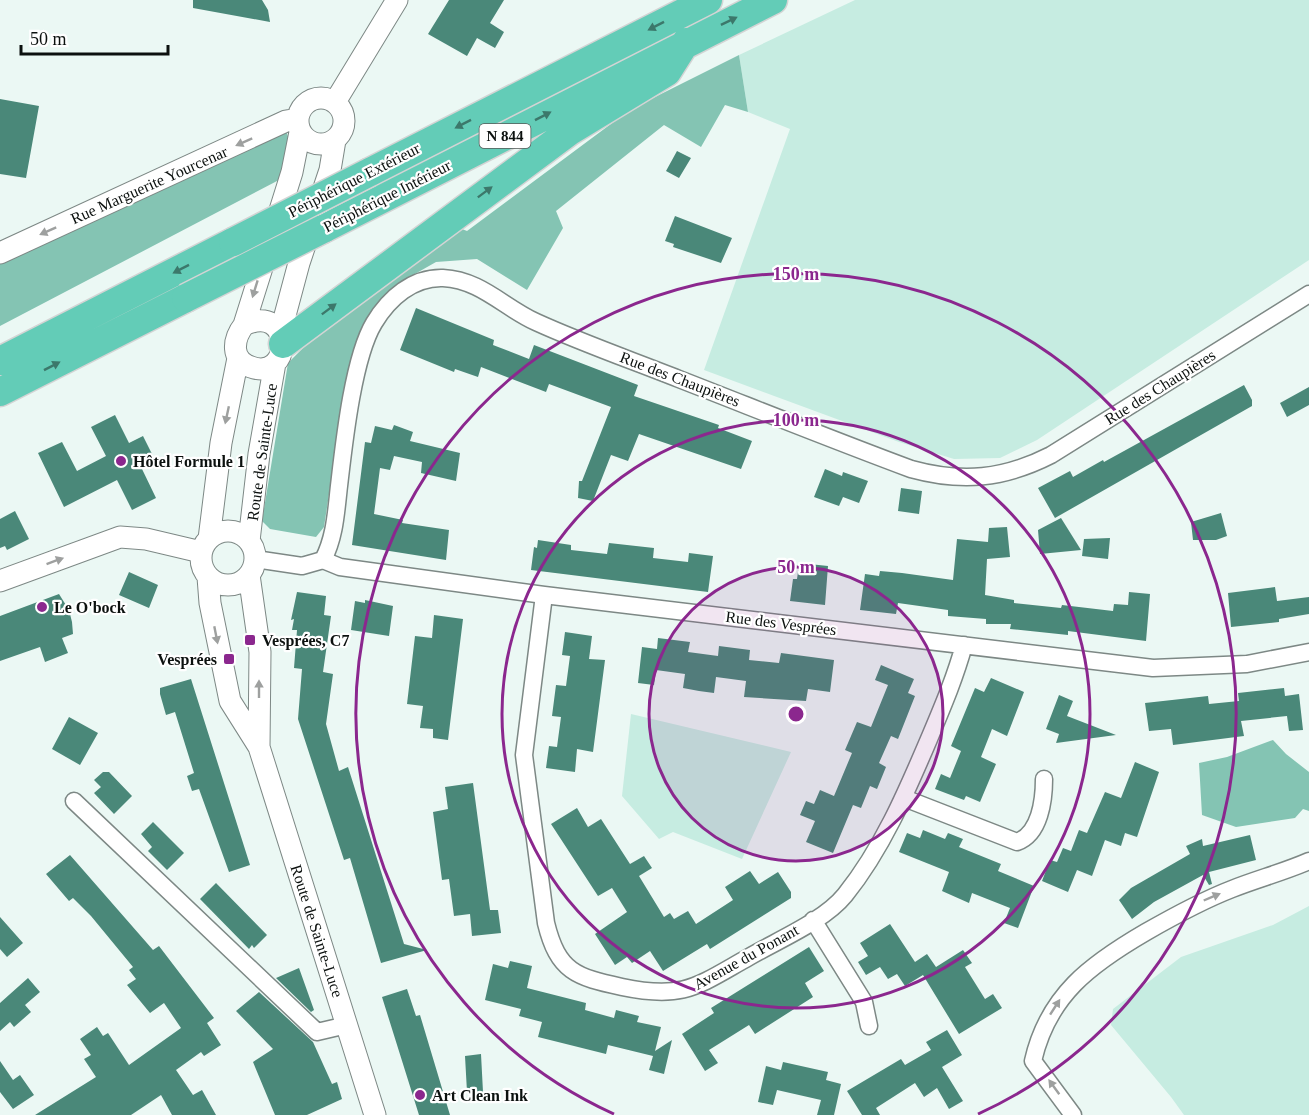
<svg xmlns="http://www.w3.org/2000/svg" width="1309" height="1115" viewBox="0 0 1309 1115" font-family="'Times New Roman',serif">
<rect width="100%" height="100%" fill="#ebf8f4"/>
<!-- green -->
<path fill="#c6ece1" d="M855 0H1309V260L1037 440 1000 458 954 459 899 442 704 370 790 129 748 112 739 55Z
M631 714 791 752 742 859 673 832 659 839 622 796Z
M1309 906V1115H1184L1171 1097 1111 1025 1113 1009 1181 957 1273 925Z"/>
<!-- forest -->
<path fill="#84c4b3" d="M739 55 748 112 725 105 701 147 664 125 556 211 563 228 527 290 477 259 436 262 399 283 369 319 356 344 346 382 324 527 316 537 270 529 262 521 288 363 329 322 457 227 467 231 631 109Z
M286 131 300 169 0 326V264L248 146Z
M1273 740 1286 754 1309 772V811L1303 809 1295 818 1236 827 1202 815 1199 763 1227 757Z"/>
<!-- building -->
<path fill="#4a8879" d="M193 0H262L268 10 270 22 193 8Z
M449 0H504L490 23 504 32 495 48 477 38 467 56 428 34Z
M0 99 39 106 26 178 0 174Z
M677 151 691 158 679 178 666 171Z
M675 216 732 238 721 263 673 247 674 244 665 241Z
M416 308 494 340 493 345 529 359 534 345 638 385 634 396 719 425 718 428 752 441 741 469 639 434 628 461 611 455 593 501 578 498 579 481H582L611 407 549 384 546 392 481 367 478 377 455 369 454 372 400 350Z
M1244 385 1252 400V406L1055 518 1038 488 1070 471 1073 477 1103 460 1104 462Z
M1309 387V405L1287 417 1280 403Z
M115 415 129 443 143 436 156 462 142 469 156 498 132 510 117 480 64 507 38 453 62 442 77 471 106 456 91 427Z
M394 425 413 432 410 441 460 453 456 481 421 473 422 462 394 456 390 470 380 468 374 514 403 520 402 523 449 530 446 560 352 545 365 442 371 443 375 426 392 430Z
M825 469 842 476 843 472 868 481 859 503 843 497 839 506 814 497Z
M901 488 922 491 919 514 898 511Z
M15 511 29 539 7 550 5 546 0 548V519Z
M1221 513 1227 536 1216 540H1193L1191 522Z
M1061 518 1081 550 1040 554 1038 530Z
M1007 527 1010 557 987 559 985 595 1014 600V603L1061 608 1062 605 1113 611 1114 604 1128 605 1129 592 1150 594 1146 641 1068 631V635L1010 629 1011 624H986V619L948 616V610L898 603 896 614 860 610 865 574 879 576 880 571 902 573 953 580 957 539 988 542 989 528Z
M1110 538 1108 559 1082 556 1084 539Z
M538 540 571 545V550L607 554 609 543 654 548 653 558 688 562 689 553 713 556 708 592 531 570 534 547 537 548Z
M809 564 828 566 825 605 790 601 793 579H797L798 572 804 573 805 565Z
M129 572 158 585 149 608 119 595Z
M1275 587 1277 601 1309 597V614L1279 619V622L1231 627 1228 593Z
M297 592 326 596 324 615 331 616 323 672 333 674 326 724 339 771 348 767 404 944 427 950 381 963 350 858 344 860 298 719 302 669 294 668 297 630H292L294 619 291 620Z
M59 594 69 610 72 622 73 634 62 638 68 653 45 662 40 647 0 661V616Z
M365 600 393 606 389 636 351 630 355 601 365 603Z
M434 615 463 619 448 740 433 738V729L420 728 423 706 407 704 415 636 432 638Z
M565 632 592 636 589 659 605 660 593 752 577 749 575 772 546 768 549 746 557 747 561 717 552 716 556 685 566 686 570 656 562 655Z
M658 638 690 642 688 652 718 656 719 646 750 650 749 660 779 663 781 653 834 660 830 692 808 689 806 701 744 697 746 681 716 677 714 693 699 691 683 688 685 674 656 670 654 685 638 683 642 647 657 649Z
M881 665 914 679 908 693 915 696 898 739 891 736 879 763 886 767 877 789 870 786 861 808 853 805 833 853 806 842 815 821 800 815 806 801 814 804 820 790 834 796 852 753 845 750 857 722 871 727 888 685 875 680Z
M991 678 1024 692 1007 736 992 729 981 757 996 764 980 802 966 796 964 800 935 789 941 774 950 778 961 751 951 746 975 688 984 692Z
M191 679 250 865 229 872 199 789 192 791 187 776 194 773 175 712 166 715 160 694V688Z
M1284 688 1285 696 1299 694 1303 730 1289 731 1287 716 1241 721 1244 736 1173 745 1171 729 1149 731 1145 703 1208 696 1209 704 1239 701 1238 693Z
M1059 695 1073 701 1067 716 1116 735 1056 743 1059 734 1046 729Z
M69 717 98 733 80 765 52 749Z
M1135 762 1159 772 1137 837 1125 833 1121 846 1105 840 1092 876 1077 870 1068 892 1042 881 1050 860 1057 862 1063 848 1071 851 1079 830 1087 833 1105 792 1121 798Z
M103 772H109L132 796 114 814 94 793 101 787 94 780Z
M473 783 490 910H498L501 933 472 936 470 914 454 916 449 879 442 880 433 812 448 809 445 787Z
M577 808 588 827 601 819 630 864 644 856 652 868 639 876 664 917 670 913 674 919 688 911 696 924 733 900 725 887 750 871 759 884 778 872 791 892V898L710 949 707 944 663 971 650 951 632 963 627 957 615 965 595 934 627 912 612 888 598 896 551 824Z
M153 822 184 853 167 870 148 851 152 847 141 834Z
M923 830 945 839 948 833 963 839 959 847 1001 864 998 871 1034 886 1018 928 1004 923 1010 908 972 893 969 903 942 891 949 872 899 852 907 833 920 838Z
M1250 835 1256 860 1209 872 1212 884 1209 885 1203 875 1154 902 1132 919 1119 900 1131 888 1190 854 1186 846 1202 839 1203 846Z
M70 855 153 950 159 946 214 1018 207 1023 221 1045 204 1056 201 1052 176 1070 193 1095 202 1090 216 1115H172L161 1095 131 1115H35L96 1077 84 1059 91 1055 80 1039 97 1027 103 1036 108 1033 129 1065 181 1028 164 1003 150 1013 127 985 136 979 129 970 133 967 91 916 73 898 69 901 46 874Z
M216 883 267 935 254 948 252 945 249 949 200 899Z
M0 917 23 943 7 957 0 949Z
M890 924 915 962 927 954 936 967 963 950 972 963 965 967 985 999 993 994 1002 1008 959 1034 923 975 905 986 897 974 888 979 880 967 866 975 858 962 868 956 860 943Z
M809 947 824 971 805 983 813 997 755 1034 749 1025 709 1050 718 1063 705 1071 682 1034 714 1013 711 1008Z
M510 961 532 966 527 988 586 1003 585 1010 614 1018 616 1010 639 1016 637 1022 661 1027 655 1051 672 1040 664 1074 649 1070 653 1056 608 1045 606 1054 538 1037 542 1022 519 1016 521 1009 485 1000 493 964 508 968Z
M299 968 314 1010 311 1012 276 978Z
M28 978 40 992 25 1005 31 1012 14 1027 10 1022 0 1031V1003Z
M407 989 416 1016 420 1015 450 1115H419L382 997Z
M259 992 313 1042 332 1084 337 1082 342 1099 307 1115H275L253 1062 273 1049 236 1011Z
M947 1030 962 1055 942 1067 963 1101 949 1109 937 1088 924 1097 915 1083 876 1108 880 1115H862L847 1091 901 1059 905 1065 931 1050 926 1042Z
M481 1054 483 1092H467L465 1056Z
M0 1061 13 1080 20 1075 34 1095 13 1109 0 1092Z
M783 1062 828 1072 826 1080 841 1084 834 1115H817L821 1100 777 1090 773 1105 758 1102 766 1066 781 1070Z"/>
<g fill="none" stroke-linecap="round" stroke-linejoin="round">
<defs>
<path id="minor" d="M255 559 302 566 323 560 340 567 544 595 1153 668 1247 664 1309 652
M323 560C335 537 336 512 339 486 344 443 353 358 374 323 389 298 413 277 443 278 481 280 503 307 536 322 582 343 631 360 679 379 756 409 833 440 911 469 962 483 1004 479 1051 455L1309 294
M544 595 524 755 546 923C558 972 576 977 622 987 684 1000 697 986 749 957 778 940 824 921 845 895 882 849 906 793 929 739 942 708 955 678 964 645
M904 798 1017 842C1040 834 1044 800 1044 779
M74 801 317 1032 347 1025
M813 920 864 1002 869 1026
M1073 1115 1033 1061C1048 995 1091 964 1146 932 1174 916 1201 901 1232 889 1257 879 1284 872 1309 861"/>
<path id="tertiary" d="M298 121a23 23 0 1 1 46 0a23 23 0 1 1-46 0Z
M335 102 397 0
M0 253 286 121 298 119
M244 325C294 302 293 382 251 367 230 360 233 339 244 325L292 172 300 132
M280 334 299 263 330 170 335 140
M201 558a27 27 0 1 1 54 0a27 27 0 1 1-54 0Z
M209 539 221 443 238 358
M249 541 259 454 275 363
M249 575 260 652 259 747
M208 577 210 603 230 701 259 747 375 1115
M0 581 120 537 146 539 201 552"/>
<path id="trunk" d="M370 172 708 0
M323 229 773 0
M283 344 570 131 667 72 686 42
M0 361 233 242
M0 392 186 298"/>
</defs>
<!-- minor casing -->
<use href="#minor" stroke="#7d8885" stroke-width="19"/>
<!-- tertiary casing -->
<use href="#tertiary" stroke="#7d8885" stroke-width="23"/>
<!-- trunk casing -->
<use href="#trunk" stroke="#d3d4d4" stroke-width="31"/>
<!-- minor -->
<use href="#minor" stroke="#fff" stroke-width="16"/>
<!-- tertiary -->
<use href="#tertiary" stroke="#fff" stroke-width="21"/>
<!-- trunk -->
<use href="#trunk" stroke="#63ccb7" stroke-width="28"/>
<defs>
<path id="trunk-bridge" d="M233 242 370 172
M186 298 323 229"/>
</defs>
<!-- trunk-bridge casing -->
<use href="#trunk-bridge" stroke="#d3d4d4" stroke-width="31" stroke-linecap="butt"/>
<!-- trunk-bridge -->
<use href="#trunk-bridge" stroke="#63ccb7" stroke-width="28"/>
</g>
<!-- one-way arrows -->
<defs><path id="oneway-solid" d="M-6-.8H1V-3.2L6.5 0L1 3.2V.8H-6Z" transform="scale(1.5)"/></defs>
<g fill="#3c786b">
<use href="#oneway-solid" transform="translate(729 21) rotate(-26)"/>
<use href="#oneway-solid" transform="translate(656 26) rotate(153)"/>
<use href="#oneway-solid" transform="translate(543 116) rotate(-27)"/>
<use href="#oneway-solid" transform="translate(463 124) rotate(153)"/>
<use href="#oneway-solid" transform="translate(485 192) rotate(-37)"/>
<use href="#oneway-solid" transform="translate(181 269) rotate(153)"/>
<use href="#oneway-solid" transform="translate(329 309) rotate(-37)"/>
<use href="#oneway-solid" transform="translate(52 366) rotate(-27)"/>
</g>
<g fill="#9ea09f">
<use href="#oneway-solid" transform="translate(244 142) rotate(156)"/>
<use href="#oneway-solid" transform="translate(48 231) rotate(156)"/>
<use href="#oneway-solid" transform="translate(255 289) rotate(107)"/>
<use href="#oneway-solid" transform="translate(227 415) rotate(102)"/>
<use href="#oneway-solid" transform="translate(55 561) rotate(-20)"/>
<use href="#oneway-solid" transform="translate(216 635) rotate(79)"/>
<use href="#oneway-solid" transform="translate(259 689) rotate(-90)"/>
<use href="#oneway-solid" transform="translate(1212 897) rotate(-23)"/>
<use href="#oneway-solid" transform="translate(1055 1007) rotate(-57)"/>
<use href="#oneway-solid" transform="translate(1054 1087) rotate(-126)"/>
</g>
<!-- distance rings -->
<circle cx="796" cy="714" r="147" fill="#8b278e" fill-opacity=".12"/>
<g fill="none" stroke="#8b278e" stroke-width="3">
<circle cx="796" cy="714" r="147"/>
<circle cx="796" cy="714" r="294"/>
<path d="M614 1114A440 440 0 1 1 978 1114"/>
</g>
<!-- markers -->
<g fill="#8b278e" stroke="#fff" stroke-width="2">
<circle cx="121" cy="461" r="6"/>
<circle cx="42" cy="607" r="6"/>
<rect x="244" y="634" width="12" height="12" rx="3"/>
<rect x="223" y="653" width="12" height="12" rx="3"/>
<circle cx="420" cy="1095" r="6"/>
</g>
<g text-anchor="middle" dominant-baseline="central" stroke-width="4.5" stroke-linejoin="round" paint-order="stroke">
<!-- shield labels -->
<rect fill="#fff" stroke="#555857" stroke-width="1.5" x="479.5" y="124" width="51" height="24" rx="4.5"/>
<g font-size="15" font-weight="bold" fill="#0c110f">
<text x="505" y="136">N 844</text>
</g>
<!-- street labels -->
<g font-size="16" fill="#0c110f" stroke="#fff">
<text transform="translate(354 180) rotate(-27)">Périphérique Extérieur</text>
<text transform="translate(149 185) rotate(-24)">Rue Marguerite Yourcenar</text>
<text transform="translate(387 196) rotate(-27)">Périphérique Intérieur</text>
<text transform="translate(680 379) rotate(21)">Rue des Chaupières</text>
<text transform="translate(1160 387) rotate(-32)">Rue des Chaupières</text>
<text transform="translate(262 452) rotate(-82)">Route de Sainte-Luce</text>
<text transform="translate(781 623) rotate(7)">Rue des Vesprées</text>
<text transform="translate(317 931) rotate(72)">Route de Sainte-Luce</text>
<text transform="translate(746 957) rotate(-29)">Avenue du Ponant</text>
</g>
<!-- poi labels -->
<g font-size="16" font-weight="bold" fill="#0c110f" stroke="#fff" text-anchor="start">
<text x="133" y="461">Hôtel Formule 1</text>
<text x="54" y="607">Le O'bock</text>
<text x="262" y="640">Vesprées, C7</text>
<text x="217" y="659" text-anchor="end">Vesprées</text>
<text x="432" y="1095">Art Clean Ink</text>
</g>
</g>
<circle cx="796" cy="714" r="9" fill="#8b278e" stroke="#fff" stroke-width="3"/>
<g font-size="18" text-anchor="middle" font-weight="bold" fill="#8b278e" stroke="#fff" stroke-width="4.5" stroke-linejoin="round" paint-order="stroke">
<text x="796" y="280">150 m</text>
<text x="796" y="426">100 m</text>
<text x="796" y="573">50 m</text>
</g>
<!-- scale -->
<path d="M21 45v9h147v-9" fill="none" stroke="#0c110f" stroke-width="3"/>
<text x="30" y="45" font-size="18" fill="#0c110f" stroke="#ffffff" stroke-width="4.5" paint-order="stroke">50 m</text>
</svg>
